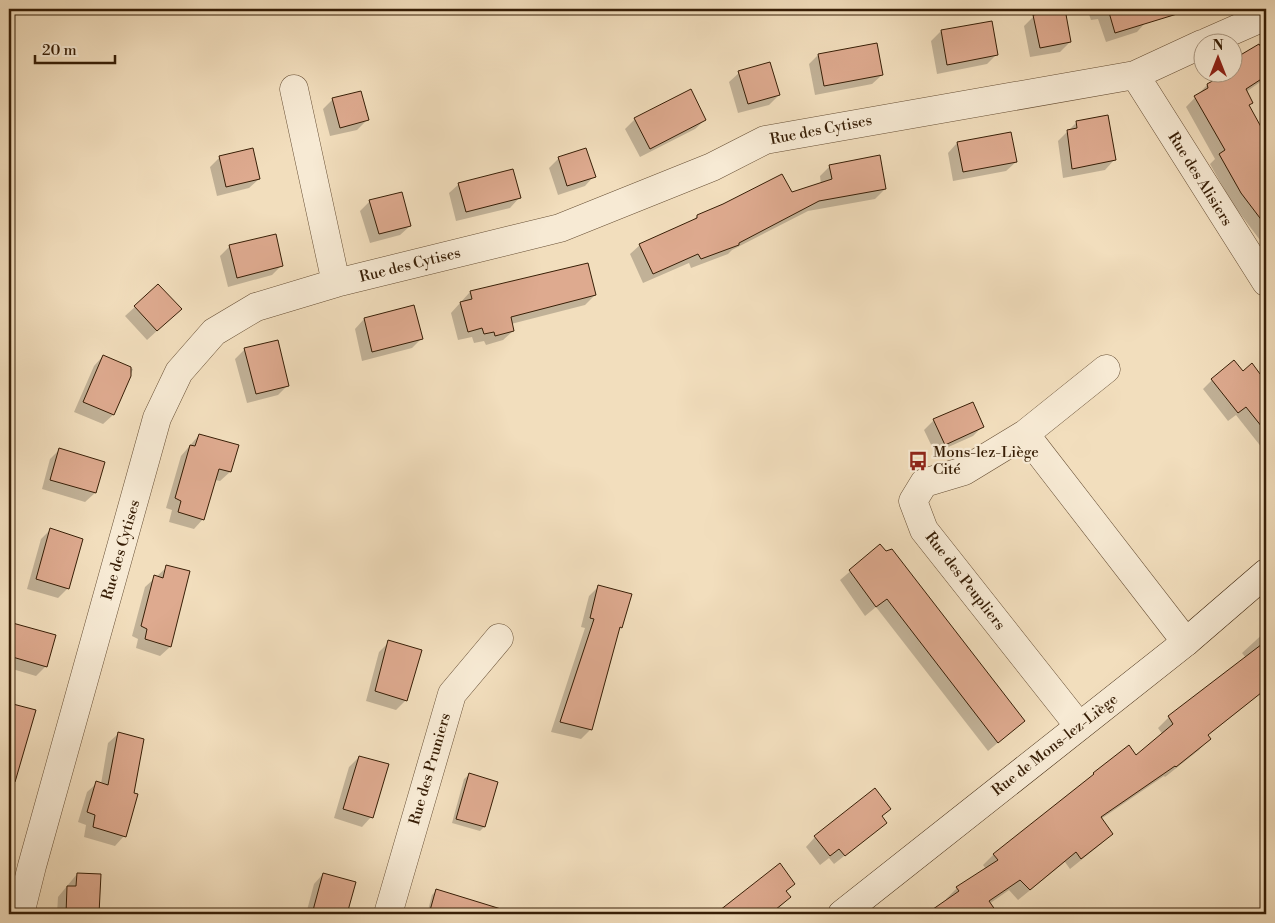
<svg xmlns="http://www.w3.org/2000/svg" width="1275" height="923" viewBox="0 0 1275 923" font-family="'Libre Bodoni',serif">
<rect width="100%" height="100%" fill="#f2debd"/>
<filter id="stains"><feTurbulence type="fractalNoise" baseFrequency=".004" numOctaves="4"/><feColorMatrix values="0 0 0 0 .2 0 0 0 0 .09 0 0 0 0 .02 0 0 0 .5 -.17"/></filter>
<radialGradient id="worn" r=".72"><stop offset=".6" stop-color="#630" stop-opacity="0"/><stop offset="1" stop-color="#630" stop-opacity=".3"/></radialGradient>
<!-- shadow -->
<path fill="#0003" d="M1087 9H1154L1155 12 1137 32 1106 42 1098 19 1091 20Z
M1034 16 1070 42 1060 52 1030 57 1024 26Z
M991 22 997 54 987 64 937 74 931 41 941 31Z
M1259 45 1266 57V78L1246 92 1252 103 1248 106 1266 139V248L1232 203 1210 164 1215 159 1186 107 1207 85 1226 75 1224 72H1232Z
M818 55 882 75 872 84 815 95 809 64Z
M739 73 779 95 769 105 738 113 729 82Z
M333 99 367 120 357 130 330 136 323 109Z
M635 119 705 120 695 129 640 157 625 129Z
M1077 122 1114 160 1105 170 1063 178 1058 141Z
M957 143 1016 162 1006 171 953 181 948 153Z
M220 157 259 179 249 188 217 196 210 167Z
M559 158 594 176 585 186 558 195 549 168Z
M830 166 885 189 875 199 808 211 732 250 728 254 691 268 689 263 643 283 630 254 640 245 692 222 697 216 791 193 821 184 820 176Z
M459 184 519 198 510 208 456 221 449 193Z
M370 201 410 226 400 235 370 243 360 211Z
M230 246 282 265 272 275 228 287 220 256Z
M158 286 170 319 147 340 125 316Z
M470 292 595 295 585 305 511 324 513 331 503 340 486 345 484 341 474 343 472 337 458 340 451 313Z
M364 319 421 339 412 348 362 361 355 329Z
M245 349 288 385 278 395 247 403 235 359Z
M103 356 133 369 113 415 103 424 74 412 94 366Z
M1252 365 1266 383V453L1236 415 1228 421 1203 389 1212 380 1243 372Z
M934 420 983 426 973 436 935 453 924 430Z
M199 435 230 472 220 481 215 480 203 519 194 529 169 522 172 510 166 508 181 456Z
M59 450 104 462 95 493 85 502 42 489 50 459Z
M50 530 68 588 58 598 27 589 41 539Z
M880 546 1024 721 988 751 876 607 865 616 840 580Z
M167 567 170 647 160 656 136 648 138 639 132 636 145 587Z
M599 586 621 627 618 630 591 729 581 739 551 732 585 628 581 627 589 596Z
M11 624 46 666 36 676 9 668V626Z
M1266 631V689L1207 736 1209 739 1199 750 1165 777 1164 776 1101 819 1111 834 1101 844 1070 869 1065 862 1018 900 1009 890 989 904 996 914H931L947 901 946 899 957 888 986 869 983 865 994 854 1086 782 1094 774 1136 756 1163 735 1158 728 1169 717 1246 658 1242 653Z
M389 642 406 700 396 710 366 701 379 652Z
M9 705 34 711 18 764 9 774Z
M118 734 124 836 115 846 84 837 86 825 78 822 87 792 97 783 101 784 108 743Z
M359 757 371 817 362 827 334 818 349 767Z
M469 775 496 783 484 827 480 831 452 823 464 779Z
M889 809 881 817 875 832 834 864 829 858 820 865 806 847 815 837Z
M780 865 794 883 786 892 790 897 780 907 771 914H717Z
M77 874 98 913 97 914H57L58 897Z
M323 874 355 883 346 914H306L314 884Z
M436 891 463 899 459 914H427L432 895Z"/>
<!-- building -->
<path fill="#deaa8f" stroke="#371e06" d="M1065 9 1071 42 1040 48 1033 15Z
M1108 9H1176L1177 14 1115 33Z
M992 21 998 55 947 65 941 30Z
M877 43 883 75 824 86 818 54Z
M1259 44 1266 55V76L1246 89 1253 103 1249 105 1266 136V226L1241 193 1219 154 1225 150 1194 96 1208 88 1207 84 1229 72H1232V60Z
M770 62 780 95 748 104 738 71Z
M691 89 706 120 650 149 634 118Z
M361 91 369 120 340 128 332 98Z
M1108 115 1116 160 1072 169 1067 130 1077 128 1076 121Z
M1011 132 1017 162 963 172 957 142Z
M253 148 260 179 226 187 219 156Z
M586 148 596 177 567 186 558 157Z
M880 155 886 189 819 201 739 243V245L701 259 698 254 653 274 639 244 697 218V215L723 204 782 174 792 192 832 179 829 165Z
M513 169 521 198 466 212 458 183Z
M402 192 411 226 379 234 369 200Z
M276 234 283 266 237 278 229 245Z
M588 263 596 295 511 317 514 331 495 336 494 332 484 334 482 328 468 332 460 302 472 299 470 291Z
M158 284 182 309 157 331 134 306Z
M414 305 423 339 372 352 364 318Z
M278 340 289 386 256 394 244 348Z
M103 355 131 367V376L114 415 83 402Z
M1234 360 1243 371 1252 363 1266 382V432L1246 407 1238 413 1211 379Z
M973 402 984 427 945 445 933 419Z
M199 434 239 445 231 472 219 469 204 520 178 512 181 501 175 498 190 445 195 446Z
M59 448 105 462 96 493 50 480Z
M50 528 83 539 69 589 36 579Z
M880 544 886 551 892 549 1025 721 998 743 887 599 876 607 849 570Z
M166 565 190 571 171 647 145 639 147 629 141 626 154 575 163 578Z
M598 585 632 594 622 628 620 627 592 730 560 722 594 619 590 618Z
M9 622 56 635 47 667 9 656Z
M388 640 422 650 407 701 375 691Z
M1266 641V689L1208 735 1211 739 1176 767 1175 766 1101 817 1113 834 1081 859 1076 852 1030 890 1020 880 989 901 998 914H926L959 891 956 887 998 860 993 854 1094 774 1093 773 1129 745 1136 755 1173 724 1168 716Z
M9 703 36 710 15 782 9 781Z
M118 732 144 739 134 793 138 794 126 837 93 827 95 815 87 812 96 781 108 785Z
M359 756 389 764 373 818 343 809Z
M469 773 498 782 485 827 456 819Z
M875 788 891 809 882 816 887 823 845 856 839 849 830 856 814 836Z
M780 863 795 884 786 891 791 897 770 914H715Z
M77 873 101 874 99 914H66L67 886H76Z
M323 873 356 882 347 914H312Z
M436 889 501 909 500 914H429Z"/>
<g fill="none" stroke-linecap="round" stroke-linejoin="round">
<defs>
<path id="street" d="M1207 42 1266 16
M1135 75 1266 282
M294 89 336 283
M1025 434 1186 642
M1079 726 924 530 913 501 924 483 964 471 1025 434 1106 369
M20 914 32 866 157 418 179 372 214 332 256 307 336 283 560 228 712 167 765 140 1135 75 1202 44
M388 914 452 694 499 638"/>
<path id="secondary" d="M842 914 1186 642 1266 573"/>
</defs>
<!-- street casing -->
<use href="#street" stroke="#664e34" stroke-width="29"/>
<!-- secondary casing -->
<use href="#secondary" stroke="#371e06" stroke-width="29"/>
<!-- street -->
<use href="#street" stroke="#f7ead4" stroke-width="28"/>
<!-- secondary -->
<use href="#secondary" stroke="#f7ead4" stroke-width="28"/>
</g>
<!-- icons -->
<defs>
<symbol id="bus-bare" viewBox="-9 -9 18 18"><path d="M-5-6H5V4H4V6H2V4H-2V6H-4V4H-5ZM-3.5-4V0h7V-4ZM-3.5 1.2v1.5H-2V1.2ZM2 1.2v1.5H3.5V1.2Z" fill="#8f2418" stroke="#f7ead4" stroke-width="2.5" paint-order="stroke"/></symbol>
</defs>
<g fill-rule="evenodd">
<use href="#bus-bare" x="904" y="447" width="28" height="28"/>
</g>
<g text-anchor="middle" dominant-baseline="central" stroke-width="4.5" stroke-linejoin="round" paint-order="stroke">
<!-- street labels -->
<g font-size="15" fill="#371e06" stroke="#f7ead4">
<text transform="translate(821 130) rotate(-11)">Rue des Cytises</text>
<text transform="translate(1200 179) rotate(58)">Rue des Alisiers</text>
<text transform="translate(410 265) rotate(-14)">Rue des Cytises</text>
<text transform="translate(121 550) rotate(-74)">Rue des Cytises</text>
<text transform="translate(965 581) rotate(52)">Rue des Peupliers</text>
<text transform="translate(1055 745) rotate(-38)">Rue de Mons-lez-Liège</text>
<text transform="translate(430 769) rotate(-74)">Rue des Pruniers</text>
</g>
<!-- poi labels -->
<g font-size="15" fill="#371e06" stroke="#f7ead4" text-anchor="start">
<text x="933" y="452">Mons-lez-Liège<tspan x="933" dy="17">Cité</tspan></text>
</g>
</g>
<!-- margin -->
<rect width="1275" height="923" fill="none" stroke="#f2debd" stroke-width="30"/>
<rect x="10" y="10" width="1255" height="903" fill="none" stroke="#371e06" stroke-width="2.5"/>
<rect x="15" y="15" width="1245" height="893" fill="none" stroke="#371e06"/>
<!-- north arrow -->
<g transform="translate(1218 58)"><circle r="24" fill="#f7ead4" stroke="#aa9882"/>
<path d="M0-4L9 19L0 12L-9 19Z" fill="#8f2418"/>
<text y="-8" font-size="14" font-weight="bold" text-anchor="middle" fill="#371e06">N</text>
</g>
<!-- scale -->
<path d="M35 55v8h80v-8" fill="none" stroke="#371e06" stroke-width="2.5"/>
<text x="42" y="55" font-size="15" fill="#371e06" stroke="#f7ead4" stroke-width="4" paint-order="stroke">20 m</text>
<rect width="100%" height="100%" filter="url(#stains)"/>
<rect width="100%" height="100%" fill="url(#worn)"/>
</svg>
